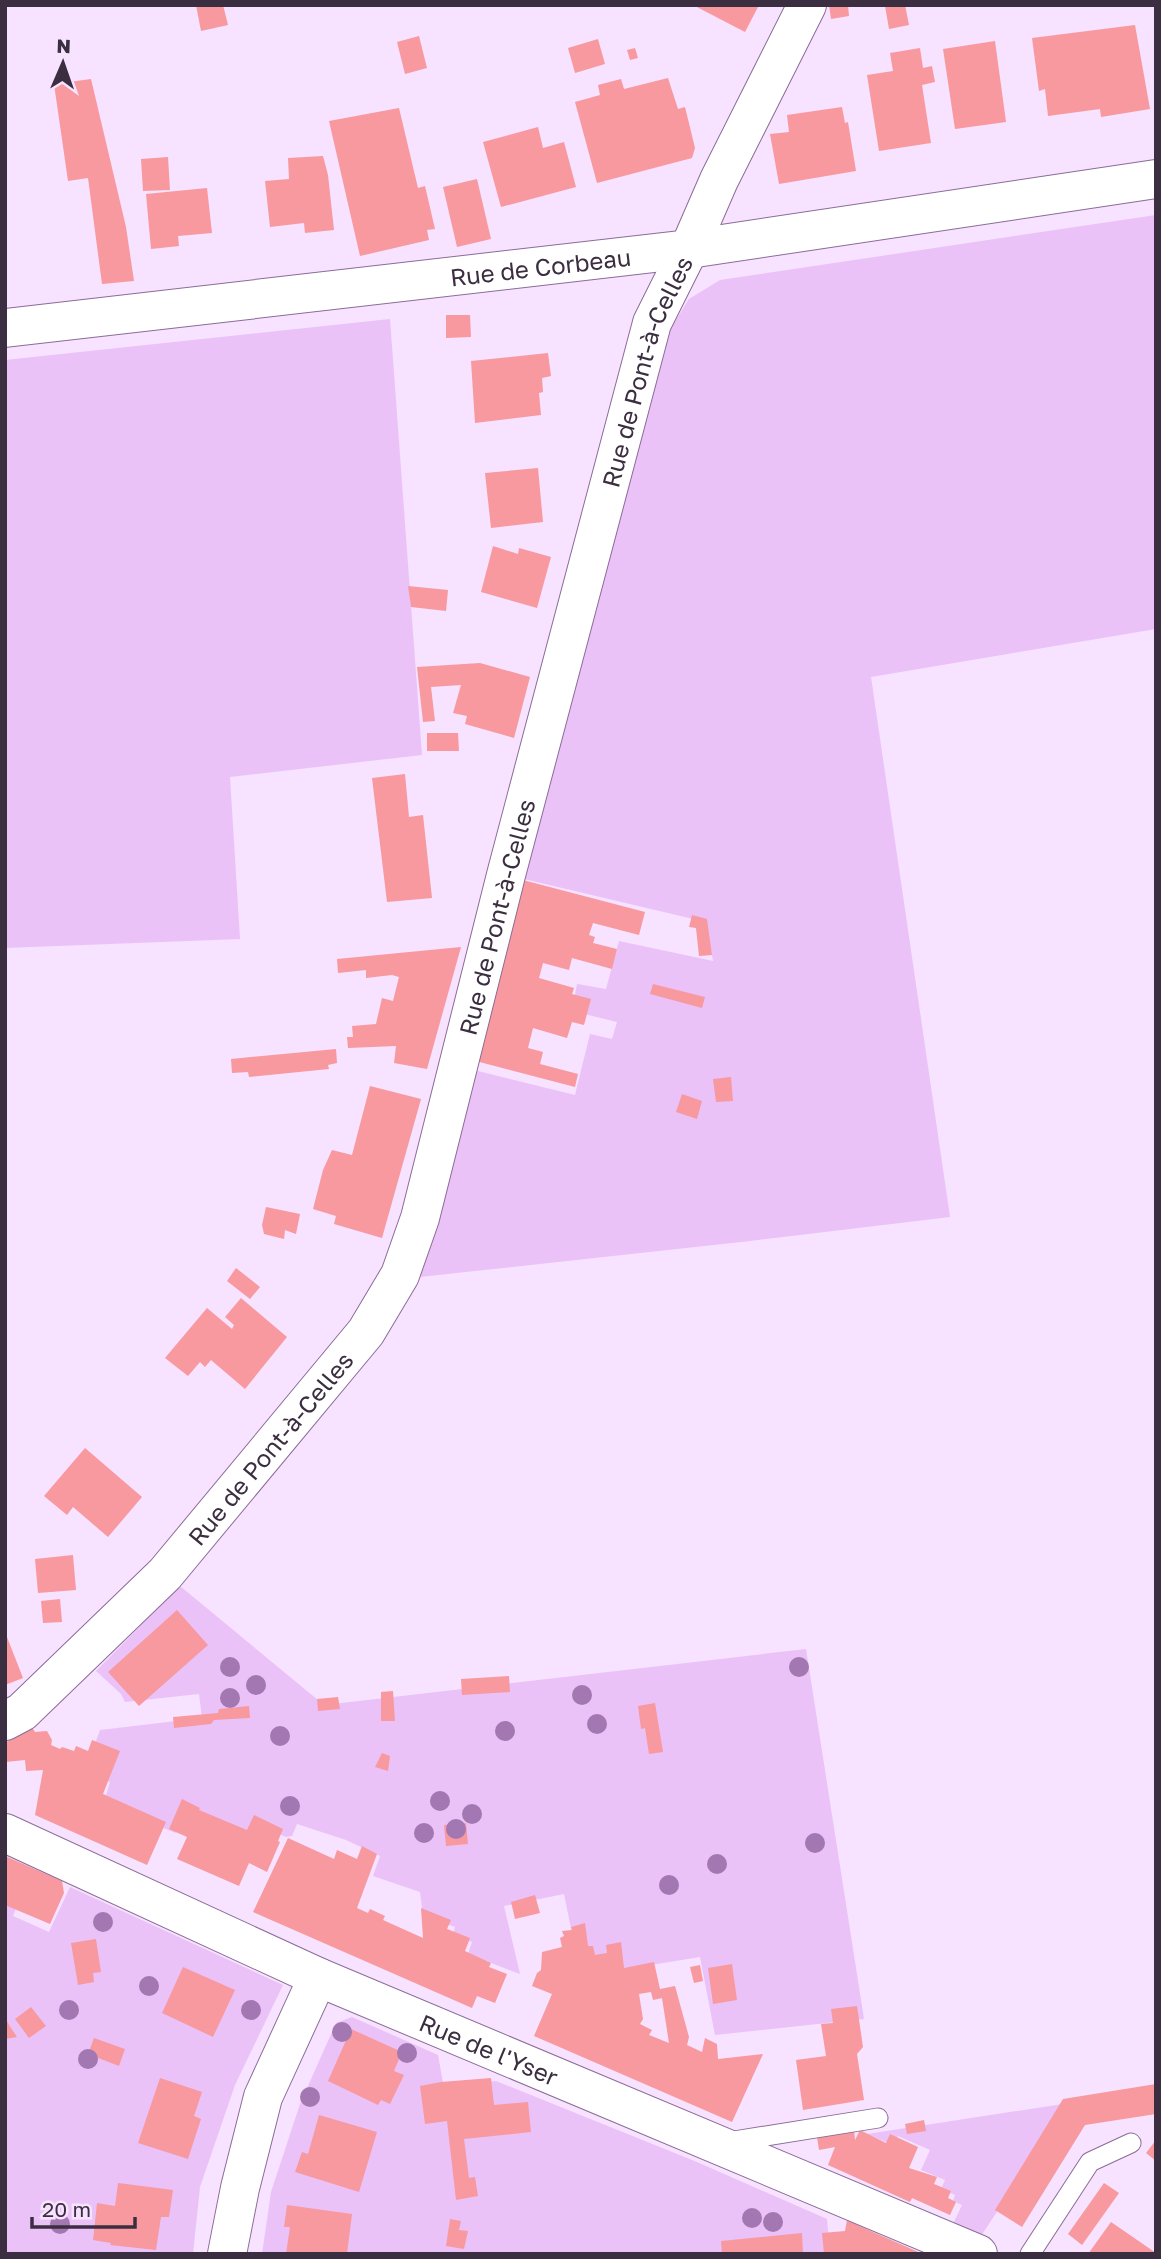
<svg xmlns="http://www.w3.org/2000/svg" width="1161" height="2259" viewBox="0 0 1161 2259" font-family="'Golos Text',sans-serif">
<rect width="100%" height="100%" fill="#f7e2ff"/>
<!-- green -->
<path fill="#eac2f8" d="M1156 215V629L871 677 950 1217 750 1241 420 1277 400 1275 458 1066 575 1095 590 1034 612 1039 617 1022 572 1011 577 984 606 989 619 941 713 961 706 922 524 879 667 334 689 299 720 280Z
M390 319 422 755 230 777 240 939 5 948V360Z
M180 1586 324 1705 806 1649 864 2019 715 2035 700 1957 608 1972 578 1963 564 1894 504 1906 520 1974 468 1954 472 1942 453 1934 455 1927 423 1915 420 1892 373 1876 380 1856 346 1840 297 1824 292 1836 286 1837 256 1824 252 1833 188 1806 176 1833 130 1815 105 1799 110 1782 85 1771 100 1730 202 1718 199 1694 125 1702 121 1694 96 1671Z
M70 1887 283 1985 235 2085 200 2187 193 2254H5V1895L19 1901 13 1916 49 1932Z
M352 2017 438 2055 444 2088 496 2081 697 2162 827 2219 830 2254H262L271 2192 300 2104 336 2023Z
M1069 2103 981 2236 953 2224 962 2205 953 2201 955 2195 941 2189 945 2180 921 2170 930 2150 898 2136 893 2145 867 2134Z"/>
<!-- building -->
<path fill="#f7999e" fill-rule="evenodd" d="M196 5H223L228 25 201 31Z
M693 5H759L745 32Z
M829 5H848L849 16 831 19Z
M891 5H905L909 25 889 29 885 6Z
M1135 25 1150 109 1101 117 1100 109 1048 116 1045 89 1039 91 1032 38Z
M419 36 427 68 405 74 397 42Z
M598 39 605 64 575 73 568 48Z
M995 41 1006 122 955 129 943 49Z
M635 48 638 58 630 60 627 50Z
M920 48 923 68 932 66 935 82 922 85 931 143 879 151 867 75 893 71 890 53Z
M668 78 678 109 685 107 695 148 692 158 597 183 575 102 600 95 598 85 621 79 624 89Z
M91 79 126 227 134 281 102 284 88 178 68 181 54 84Z
M842 107 845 123 848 122 856 171 779 184 770 134 789 132 787 115Z
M399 108 418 188 425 186 435 229 427 230 429 240 360 256 329 121Z
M538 127 543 148 564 142 576 187 501 207 483 142Z
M323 156 328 175 334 230 305 233 304 223 270 227 265 181 289 179 288 158Z
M168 157 170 190 143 191 141 159Z
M477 179 491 239 457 247 443 187Z
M207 188 212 233 178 236 179 246 151 249 146 194Z
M446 315H470L471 337 446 338Z
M548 353 551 376 542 378 543 392 539 393 541 415 475 423 471 361Z
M538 468 543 522 491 528 485 473Z
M493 546 518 554 519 548 551 557 537 608 481 592Z
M408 586 448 590 446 611 411 607Z
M480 663 530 677 514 738 465 724 467 716 453 713 461 685 431 687 435 721 423 722 417 667Z
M427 733H458L459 751H427Z
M405 774 409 817 423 815 432 898 387 902 372 778Z
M519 879 645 912 639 935 593 923 589 935 595 937 593 943 617 949 612 969 572 958 569 970 543 963 539 978 574 988 572 994 591 999 584 1025 572 1022 567 1038 533 1028 528 1048 543 1052 540 1064 578 1074 575 1087 472 1060Z
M692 915 707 919 712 955 699 956 696 928 689 927Z
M461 947 427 1069 394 1063 396 1046 348 1048 347 1037H353L352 1026 376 1024 382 998 393 1001 399 977 392 975 366 978V970L338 973 337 959Z
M653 984 705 997 702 1008 650 994Z
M336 1049 337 1063 328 1065 329 1069 249 1077 248 1072 232 1073 231 1059Z
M731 1077 733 1101 716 1102 713 1079Z
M370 1086 421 1099 382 1238 334 1224 336 1216 313 1209 323 1170 332 1150 352 1155Z
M682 1094 702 1101 697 1119 676 1112Z
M266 1207 300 1214 296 1234 285 1230 284 1239 264 1234 262 1225Z
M236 1268 260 1287 250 1299 227 1281Z
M241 1298 287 1337 245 1389 211 1360 205 1367 200 1362 188 1376 165 1358 207 1308 232 1329 234 1325 225 1317Z
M85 1448 142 1497 108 1537 73 1507 67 1515 44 1496Z
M73 1555 76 1590 38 1593 35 1559Z
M60 1599 62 1622 43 1623 41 1601Z
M177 1610 208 1645 139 1706 108 1672Z
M5 1632 23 1678 5 1685Z
M509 1676 510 1692 462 1695 461 1679Z
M393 1691 395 1721H381V1692Z
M338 1697 340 1709 318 1711 317 1699Z
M655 1703 663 1752 649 1754 645 1728 641 1729 638 1706Z
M249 1706 250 1718 214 1720 211 1724 174 1728 173 1717 218 1713 219 1709Z
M31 1726 35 1732 47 1731 52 1740 51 1745 60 1749 62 1747 74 1751 76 1746 88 1751 92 1740 120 1751 103 1794 166 1822 147 1865 35 1815 43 1770 26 1771 25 1760 5 1762V1743Z
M382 1753 390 1756 388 1771 375 1767Z
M182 1799 200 1808 199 1810 247 1830 254 1815 283 1829 278 1841 280 1842 267 1872 249 1863 239 1886 177 1859 187 1837 169 1829Z
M466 1823 468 1844 446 1846 444 1825Z
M288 1838 334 1859 337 1850 357 1859 362 1846 377 1854 357 1908 368 1913 370 1909 385 1916 383 1920 423 1938 421 1908 451 1920 447 1929 470 1938 465 1951 491 1963 489 1967 507 1974 495 2003 477 1996 472 2008 253 1912Z
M5 1856 62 1881 64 1893 50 1924 5 1905Z
M535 1895 540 1913 515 1919 511 1902Z
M585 1923 588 1946H593L595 1955 607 1953 606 1945 621 1942 624 1968 654 1962 660 1989 675 1986 689 2037 687 2045 702 2052 705 2038 717 2044 718 2059 763 2054 732 2122 534 2036 552 1994 532 1986 537 1973 541 1970 542 1952 562 1947 560 1938 564 1936 562 1931 572 1930 571 1927ZM651 1992 653 2000 662 1998 669 2043 649 2035 652 2030 640 2024 643 2019 639 1994Z
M96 1939 101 1972 93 1973 94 1982 78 1985 71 1943Z
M732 1964 737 2000 713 2004 708 1968Z
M700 1965 703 1981 694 1983 690 1967Z
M183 1967 235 1990 213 2037 162 2013Z
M857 2006 863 2047 857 2054 864 2100 803 2110 796 2060 826 2056 821 2024 833 2023 831 2009Z
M31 2007 46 2026 29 2038 15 2019Z
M7 2021 9 2025 17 2037 5 2039V2022Z
M351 2029 402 2052 394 2071 404 2075 390 2104 381 2100 378 2105 328 2081Z
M94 2038 125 2049 119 2066 88 2054Z
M160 2078 202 2092 194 2116 201 2119 188 2159 138 2143Z
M491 2078 494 2105 528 2102 531 2132 464 2139 469 2178 475 2177 478 2196 456 2200 447 2121 425 2124 420 2086 441 2082Z
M1156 2084V2114L1085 2125 1022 2227 995 2210 1063 2099Z
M319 2115 377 2132 359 2192 295 2172 302 2152 308 2154Z
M924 2120 926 2131 907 2134 905 2124Z
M854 2130 855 2140 860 2130 886 2143 890 2134 918 2147 909 2168 937 2177 934 2184 951 2191 948 2198 956 2202 950 2215 912 2198 910 2202 828 2165 835 2147 819 2150 817 2137Z
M1156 2140V2161L1146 2153Z
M118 2183 173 2190 169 2217H161L156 2250 110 2245 111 2243 93 2240 97 2203 115 2206Z
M1104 2183 1119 2193 1082 2245 1068 2234Z
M287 2205 352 2214 347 2254H286L290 2227H284Z
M450 2219 461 2221 459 2230 468 2231 464 2249 446 2246Z
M847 2220 873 2232 923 2254H824L822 2233 845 2231Z
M1111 2222 1156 2253V2254H1088Z
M802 2233 803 2254H722L721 2241Z"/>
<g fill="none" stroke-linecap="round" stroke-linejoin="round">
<defs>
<path id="lane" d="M728 2142 878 2118
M1030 2254 1090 2162 1131 2143"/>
<g id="street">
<path id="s1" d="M5 328 689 249 1156 179"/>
<path id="s2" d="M5 1721 22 1712 165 1574 366 1332 400 1275 420 1218 506 875 652 323 689 249 719 180 807 5"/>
<path id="s3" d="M5 1833 318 1977 978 2254"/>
<path d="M227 2254 240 2188 263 2097 318 1977"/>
</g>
</defs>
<!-- lane casing -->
<use href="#lane" stroke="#8b6c97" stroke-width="21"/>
<!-- street casing -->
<use href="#street" stroke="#8b6c97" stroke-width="40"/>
<!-- lane -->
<use href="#lane" stroke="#fff" stroke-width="19"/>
<!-- street -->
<use href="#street" stroke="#fff" stroke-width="38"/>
</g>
<!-- trees -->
<g fill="#a377b1">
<circle cx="230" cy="1667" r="10"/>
<circle cx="799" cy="1667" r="10"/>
<circle cx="256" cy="1685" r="10"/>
<circle cx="582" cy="1695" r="10"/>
<circle cx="230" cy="1698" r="10"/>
<circle cx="597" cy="1724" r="10"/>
<circle cx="505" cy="1731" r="10"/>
<circle cx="280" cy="1736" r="10"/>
<circle cx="440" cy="1801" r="10"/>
<circle cx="290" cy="1806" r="10"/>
<circle cx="472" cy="1814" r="10"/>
<circle cx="456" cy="1829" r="10"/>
<circle cx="424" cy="1833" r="10"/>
<circle cx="815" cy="1843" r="10"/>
<circle cx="717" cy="1864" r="10"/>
<circle cx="669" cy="1885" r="10"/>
<circle cx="103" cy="1922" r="10"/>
<circle cx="149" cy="1986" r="10"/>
<circle cx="69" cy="2010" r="10"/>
<circle cx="251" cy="2010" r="10"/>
<circle cx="342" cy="2032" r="10"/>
<circle cx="407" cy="2053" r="10"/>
<circle cx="88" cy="2059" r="10"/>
<circle cx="310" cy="2097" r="10"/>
<circle cx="752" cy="2218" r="10"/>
<circle cx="773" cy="2222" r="10"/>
<circle cx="60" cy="2224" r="10"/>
</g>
<g text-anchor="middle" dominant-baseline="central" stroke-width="5" stroke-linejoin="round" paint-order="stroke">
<!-- street labels -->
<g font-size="24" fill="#3c2e41" stroke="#f7e2ff">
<text stroke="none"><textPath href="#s1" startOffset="539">Rue de Corbeau</textPath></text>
<text stroke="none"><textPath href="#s2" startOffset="1536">Rue de Pont-à-Celles</textPath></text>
<text stroke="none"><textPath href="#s2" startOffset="970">Rue de Pont-à-Celles</textPath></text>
<text stroke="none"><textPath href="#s2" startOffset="382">Rue de Pont-à-Celles</textPath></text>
<text stroke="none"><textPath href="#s3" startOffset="530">Rue de l'Yser</textPath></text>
</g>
</g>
<!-- border -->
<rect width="1161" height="2259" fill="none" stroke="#3c2e41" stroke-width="14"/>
<!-- north arrow -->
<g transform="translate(63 63) rotate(2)" stroke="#f7e2ff" stroke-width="5" paint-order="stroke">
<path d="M0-5L12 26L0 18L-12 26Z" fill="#3c2e41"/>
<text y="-10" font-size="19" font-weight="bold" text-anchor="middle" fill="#3c2e41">N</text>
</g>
<!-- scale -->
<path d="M32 2217v10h103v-10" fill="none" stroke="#3c2e41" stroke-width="3.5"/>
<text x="42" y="2217" font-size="21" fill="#3c2e41" stroke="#f7e2ff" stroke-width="5" paint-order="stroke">20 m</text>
</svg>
